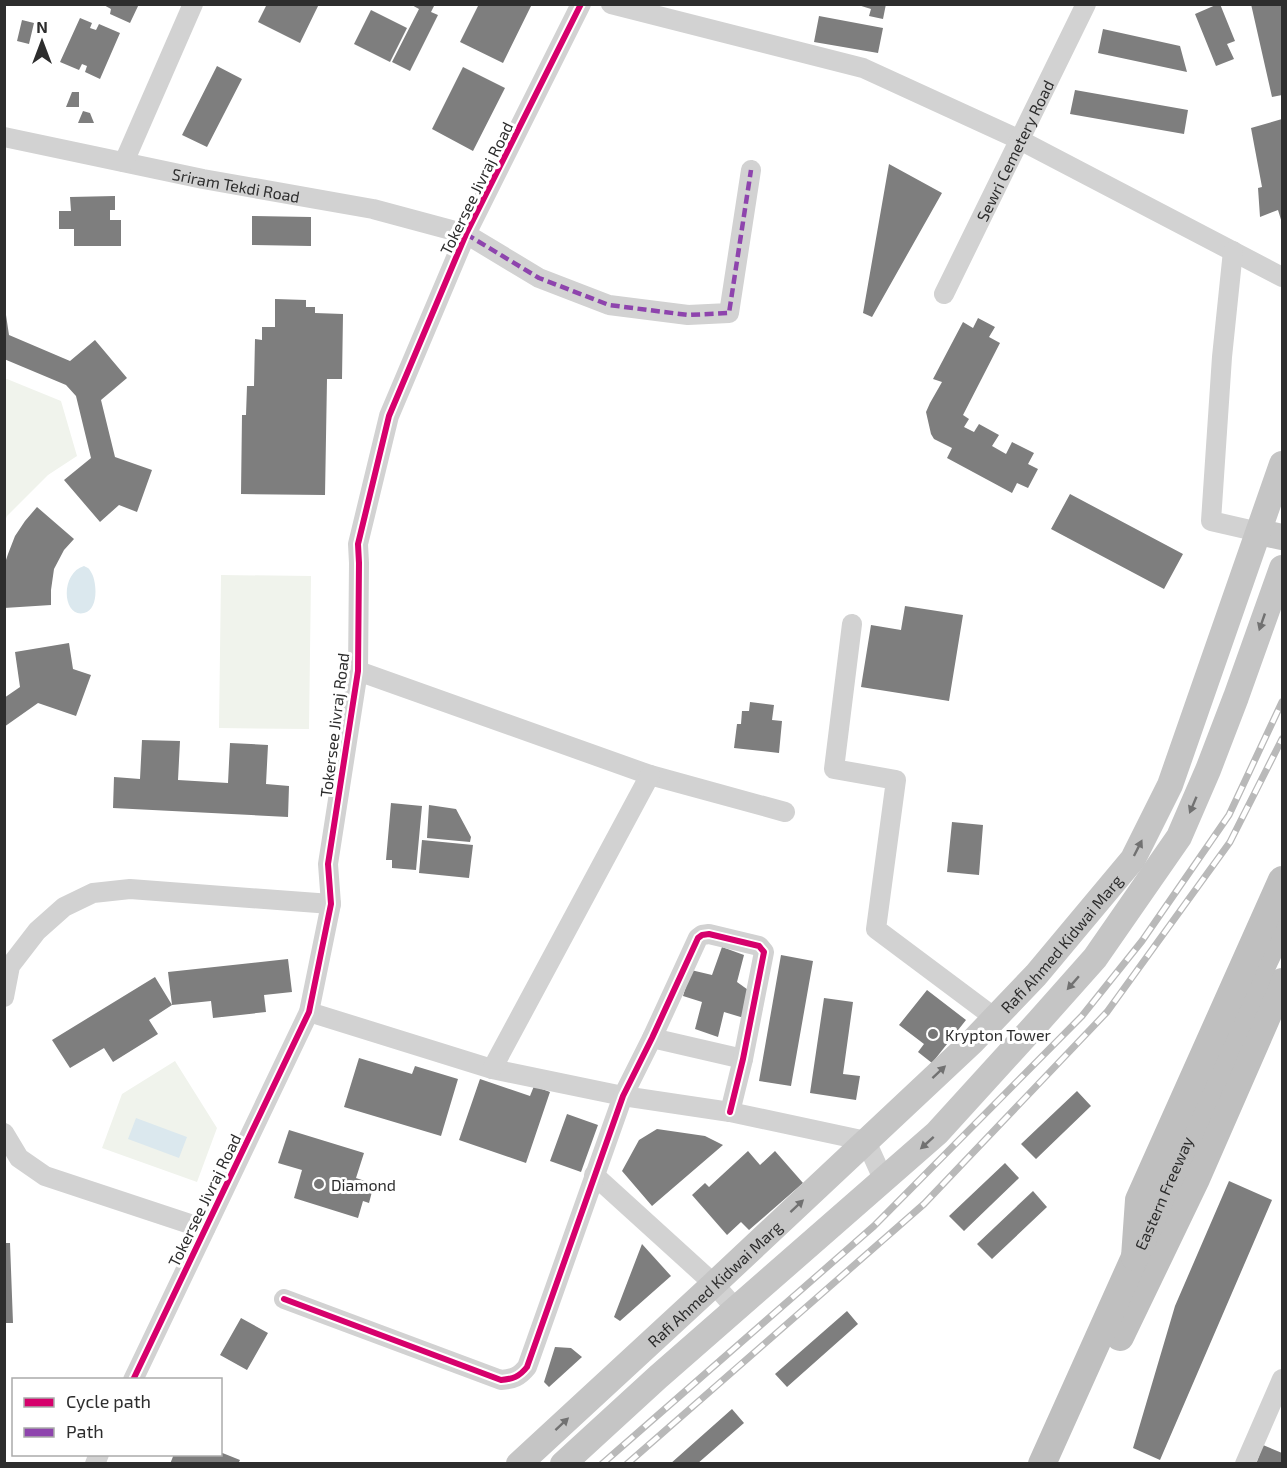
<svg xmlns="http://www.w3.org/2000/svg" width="1287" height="1468" viewBox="0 0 1287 1468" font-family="'Exo 2',sans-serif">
<rect width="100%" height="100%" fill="#fff"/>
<!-- green -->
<path fill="#f0f3ec" d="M7 379 61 401 77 456 48 475 7 516 5 521 4 380Z
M221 575 311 576 309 729 219 728Z
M175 1061 217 1128 197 1182 102 1148 122 1094Z"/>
<!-- water -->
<path fill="#dbe8ee" d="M84 566C88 568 89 568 91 572 97 581 99 610 84 613 62 618 60 573 84 566Z
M136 1118 187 1137 179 1158 128 1139Z"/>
<!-- building -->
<path fill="#7e7e7e" d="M102 4H139L130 23 110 14 111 9Z
M267 4H319L300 43 258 22Z
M410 4H435L431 12 438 15 410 71 392 62 419 9Z
M479 4H532L503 63 460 42Z
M855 4H886L883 19 869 16 871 9Z
M1218 4H1220L1235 41 1227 44 1234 59 1216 66 1195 14Z
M1251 4H1282V95L1272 97Z
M371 10 407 28 390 62 354 44Z
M819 16 883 28 878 53 814 42Z
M80 18 92 23 90 28 96 30 99 24 120 33 100 79 85 72 87 66 82 64 79 70 60 62Z
M22 20 34 23 29 44 17 41Z
M1103 29 1180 46 1187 72 1098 53Z
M217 66 242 79 207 147 182 135Z
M463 67 505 88 473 151 432 129Z
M1075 90 1188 110 1184 134 1070 114Z
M72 92H79V107H66Z
M83 111 90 113 94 123H78Z
M1282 119V223L1278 210 1260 217 1258 188 1262 187 1251 128Z
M889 164 942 193 872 317 863 313Z
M115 196V210H110V220H121V246H74V229H59V211H71L70 197Z
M252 216 311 217V246L252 245Z
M275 299 306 300V307H315V313L343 314 342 379H327L325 495 241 494 242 415H246L247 386H254L255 339 262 340V327H275Z
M4 315H6L9 335 70 361 95 340 127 378 101 400 115 457 152 470 137 512 119 505 100 522 64 480 91 458 76 396 66 385 4 359Z
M978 318 995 327 989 337 1000 343 963 415 969 419 964 427 974 432 979 424 999 435 992 446 1006 454 1012 442 1034 453 1028 464 1038 469 1028 488 1017 483 1012 493 947 458 952 448 934 439 931 434 926 412 930 403 942 382 933 379 963 322 973 328Z
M1070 494 1183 554 1164 589 1051 529Z
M37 507 74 539 64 550 54 569 51 590V605L4 608V566L8 554 15 536 25 521Z
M905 606 963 615 949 701 861 687 871 625 901 630Z
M69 643 73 669 91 675 76 716 38 703 4 727V698L20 687 15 652Z
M750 702 774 705 772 720 782 721 779 753 734 748 737 724H741L742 711H749Z
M142 740 180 741 178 780 228 783 230 743 268 745 266 784 289 786 288 817 113 808 114 777 140 779Z
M391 803 422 806 416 870 392 868V860H386Z
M429 805 456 809 471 837 470 842 427 838Z
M952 822 983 825 979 875 947 872Z
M422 840 473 845 469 878 419 873Z
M722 947 744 955 737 982 751 992 744 1018 724 1012 718 1037 695 1029 702 1002 683 996 691 970 712 975Z
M781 955 813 961 791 1086 759 1081Z
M288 959 292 992 264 995 266 1012 213 1018 211 1001 172 1005 168 972Z
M155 977 172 1005 149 1020 158 1034 113 1062 104 1048 70 1068 52 1040Z
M927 990 966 1020 932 1063 918 1052 924 1044 899 1025Z
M824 998 853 1002 843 1074 860 1076 856 1100 810 1093Z
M359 1058 412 1074 415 1066 458 1079 441 1136 344 1107Z
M480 1079 530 1096 534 1086 550 1092 526 1163 459 1140Z
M1077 1091 1091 1106 1036 1159 1021 1144Z
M567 1114 598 1125 581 1172 550 1161Z
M657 1129 705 1136 723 1145 652 1206 622 1171 639 1140Z
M289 1130 364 1153 356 1178 374 1184 369 1203 363 1201 358 1218 294 1198 302 1170 278 1163Z
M748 1151 760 1165 775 1151 803 1183 749 1230 741 1222 727 1235 692 1195 705 1183 709 1187Z
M1005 1163 1019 1178 964 1231 949 1216Z
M1229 1181 1272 1200 1160 1460 1133 1448 1175 1306Z
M1033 1191 1047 1207 992 1259 977 1244Z
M4 1243H10L13 1323H4Z
M642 1244 671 1276 620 1321 614 1317Z
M847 1311 858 1324 787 1387 775 1374Z
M241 1318 268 1333 247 1370 220 1355Z
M555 1347 571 1348 582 1357 549 1387 544 1382Z
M732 1409 744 1423 697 1464H670Z
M1263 1445 1282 1453V1464H1256Z
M220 1452 240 1460 238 1464H170L174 1454H220Z"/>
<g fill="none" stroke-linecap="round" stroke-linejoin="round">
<!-- minor -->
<g stroke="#d2d2d2" stroke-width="20">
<path d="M611 4 863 68 1020 140 1282 277"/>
<path id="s1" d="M4 137 203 179 373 209 466 234 539 278 609 305 688 315 729 313 751 170"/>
<path d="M124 162 193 4"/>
<path d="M1233 251 1222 357 1211 521 1259 532"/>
<path id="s2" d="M944 294 1086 4"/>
<path d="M852 624 834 769 896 780 876 929 995 1018"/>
<path d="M358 671 650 775 785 812"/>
<path d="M4 997 10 966 37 931 64 907 93 893 130 889 331 904"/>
<path d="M309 1012 492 1069 623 1096 730 1112 866 1141 884 1181"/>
<path d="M652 1038 743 1059"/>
<path d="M492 1069 650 775"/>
<path d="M4 1133 19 1158 45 1176 205 1229"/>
<path d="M594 1175 714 1284 736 1309"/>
<path d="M284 1299 501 1380C513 1379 519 1377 527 1367L623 1096 652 1038 698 938 702 935 709 934 759 946 764 952 743 1059 730 1112"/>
<path d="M133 1380 309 1012 331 904 328 864 358 671 359 563 358 544 389 416 466 234 581 4"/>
<path d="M95 1464 99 1454"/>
<path d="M1245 1464 1282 1379"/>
</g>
<!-- major -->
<g stroke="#c5c5c5" stroke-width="26">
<path d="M1259 532 1282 537"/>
<path id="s3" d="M519 1464 714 1284 972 1042 1036 975 1133 859 1170 785 1282 464"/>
<path d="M563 1464 658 1377 937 1133 1039 1021 1095 958 1179 837 1208 770 1236 697 1282 568"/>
</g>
<!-- highway -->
<g stroke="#bfbfbf" stroke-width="28">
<path d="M1120 1337 1196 1179 1282 982"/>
<path id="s4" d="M1042 1464 1135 1257 1265 959 1282 923"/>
</g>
<defs>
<path id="rail" d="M602 1464 874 1226 1082 1016 1142 941 1229 815 1282 702
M627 1464 924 1204 1107 1012 1230 842 1282 739"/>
</defs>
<!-- rail casing -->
<use href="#rail" stroke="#b9b9b9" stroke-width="7"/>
<!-- rail -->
<use href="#rail" stroke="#fff" stroke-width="4.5" stroke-dasharray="14" stroke-linecap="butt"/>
<!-- highway-bridge -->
<path stroke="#bfbfbf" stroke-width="28" d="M1135 1257 1139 1200 1282 880"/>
<!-- quiet -->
<path stroke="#8e44ad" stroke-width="4.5" stroke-dasharray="9 4.5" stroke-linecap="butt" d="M466 234 539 278 609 305 688 315 729 313 751 170"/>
<defs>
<path id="cycleway" d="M284 1299 501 1380C513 1379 519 1377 527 1367L623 1096 652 1038 698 938 702 935 709 934 759 946 764 952 743 1059 730 1112
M133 1380 309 1012 331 904 328 864 358 671 359 563 358 544 389 416 466 234 581 4"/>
</defs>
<!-- cycleway casing -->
<use href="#cycleway" stroke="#fff" stroke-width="10"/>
<!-- cycleway -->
<use href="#cycleway" stroke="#d6006c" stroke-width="6"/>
</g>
<!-- one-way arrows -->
<defs><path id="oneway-solid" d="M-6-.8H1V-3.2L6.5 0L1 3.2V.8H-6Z" transform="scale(1.5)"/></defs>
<g fill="#717171">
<use href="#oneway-solid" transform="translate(1262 622) rotate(109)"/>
<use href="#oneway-solid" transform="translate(1193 805) rotate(113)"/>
<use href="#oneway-solid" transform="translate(1138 848) rotate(-63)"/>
<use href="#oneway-solid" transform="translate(1073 983) rotate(131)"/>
<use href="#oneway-solid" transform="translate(939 1072) rotate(-43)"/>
<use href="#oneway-solid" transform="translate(927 1143) rotate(138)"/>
<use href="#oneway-solid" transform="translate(797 1206) rotate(-43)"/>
<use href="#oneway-solid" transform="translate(562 1424) rotate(-43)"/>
</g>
<!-- markers -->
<g fill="#767676" stroke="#fff" stroke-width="2">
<circle cx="933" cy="1034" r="6"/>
<circle cx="319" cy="1184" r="6"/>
</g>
<g text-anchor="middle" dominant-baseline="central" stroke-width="6" stroke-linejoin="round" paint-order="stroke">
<!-- street labels -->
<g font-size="16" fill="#2d2d2d" stroke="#fff">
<text stroke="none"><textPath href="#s2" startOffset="160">Sewri Cemetery Road</textPath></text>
<text stroke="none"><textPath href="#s1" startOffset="237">Sriram Tekdi Road</textPath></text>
<text transform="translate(476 188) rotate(-64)">Tokersee Jivraj Road</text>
<text transform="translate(334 725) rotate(-83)">Tokersee Jivraj Road</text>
<text stroke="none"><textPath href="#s3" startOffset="752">Rafi Ahmed Kidwai Marg</textPath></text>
<text stroke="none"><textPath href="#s4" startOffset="297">Eastern Freeway</textPath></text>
<text transform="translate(204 1200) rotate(-64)">Tokersee Jivraj Road</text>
<text stroke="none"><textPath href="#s3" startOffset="266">Rafi Ahmed Kidwai Marg</textPath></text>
</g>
<!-- poi labels -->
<g font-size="16" fill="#2d2d2d" stroke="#fff" text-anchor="start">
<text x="945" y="1034">Krypton Tower</text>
<text x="331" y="1184">Diamond</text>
</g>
</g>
<!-- border -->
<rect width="1287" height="1468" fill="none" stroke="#2d2d2d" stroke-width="12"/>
<!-- legend -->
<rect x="12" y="1378" width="210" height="78" fill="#ffffff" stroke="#ababab" stroke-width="1.5"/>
<rect x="24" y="1398" width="30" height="9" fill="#d6006c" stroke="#ababab" stroke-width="1.5"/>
<text x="66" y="1408" font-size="18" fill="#2d2d2d">Cycle path</text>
<rect x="24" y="1428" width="30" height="9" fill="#8e44ad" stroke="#ababab" stroke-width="1.5"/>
<text x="66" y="1438" font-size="18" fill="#2d2d2d">Path</text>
<!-- north arrow -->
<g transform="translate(42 42)" stroke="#ffffff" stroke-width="4.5" paint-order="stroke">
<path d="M0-4.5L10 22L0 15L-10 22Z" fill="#2d2d2d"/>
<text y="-9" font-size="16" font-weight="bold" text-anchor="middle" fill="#2d2d2d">N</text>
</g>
</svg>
